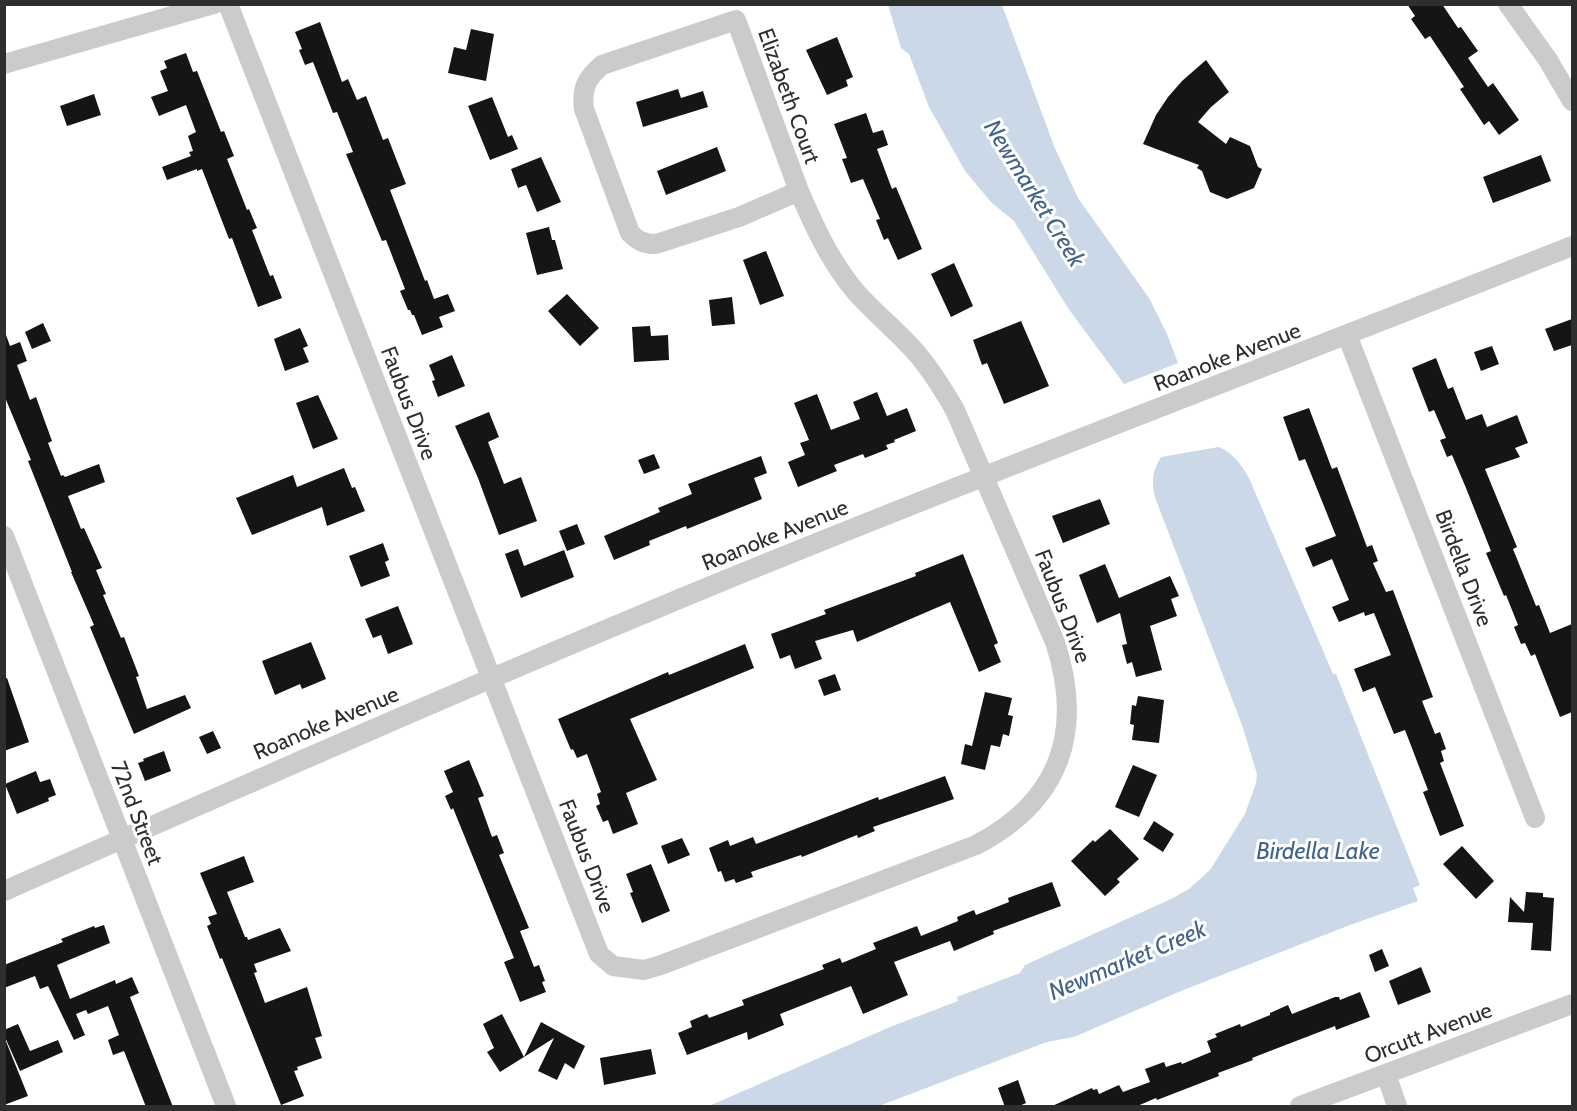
<svg xmlns="http://www.w3.org/2000/svg" width="1577" height="1111" viewBox="0 0 1577 1111" font-family="Cabin,sans-serif">
<rect width="100%" height="100%" fill="#fff"/>
<!-- water -->
<path fill="#cbd8e8" d="M888 5H1002L1054 146 1078 198 1149 298 1167 334 1178 363 1124 384 1068 308 1014 221 991 202 965 171 929 107 909 54 901 48Z
M1219 447C1234 454 1241 464 1249 478L1333 674H1336L1420 885 1413 888 1418 901 1350 925 1181 991 1074 1037 1047 1042 879 1106H709L890 1027 958 1001 957 997 1020 973 1025 965 1171 899 1189 889 1210 870 1245 814 1256 783 1257 774 1242 725 1156 500C1151 483 1152 472 1161 457Z"/>
<!-- building -->
<path fill="#151515" d="M1407 4H1442L1458 28 1461 27 1478 51 1468 58 1488 87 1493 83 1519 120 1499 135 1489 121 1484 125 1460 89 1464 87 1430 36 1425 39 1411 19 1415 16Z
M320 22 342 82 348 79 357 100 366 96 383 140 388 138 406 184 390 190 425 281 427 280 434 299 448 294 455 311 439 317 443 327 422 335 414 315H412L410 310H408L400 291 405 289 386 240 382 241 346 154 353 152 337 112 333 113 313 62 305 65 299 50 302 49 295 32Z
M471 29 494 34 486 81 448 73 454 47 466 50Z
M837 37 853 77 846 80 848 86 827 95 806 50Z
M186 53 193 72 197 71 221 132 224 131 234 156 227 159 247 210 249 209 257 228 252 230 270 276 273 275 282 298 258 307 232 238 229 239 202 169 197 171V169L167 180 162 167 191 156 189 152 193 151 188 136 196 132 186 105 159 116 151 97 168 91 160 71 167 68 164 61Z
M1206 60 1229 92 1211 107 1198 122 1226 144 1230 137 1250 146 1258 167 1262 169 1254 188 1227 199 1210 192 1202 171 1197 168 1199 165 1143 144 1156 115 1168 97 1182 81Z
M678 89 681 98 703 91 708 107 643 127 636 102Z
M94 94 101 115 67 126 60 106Z
M492 97 508 137 512 135 518 149 490 160 468 106Z
M866 113 873 133 883 130 888 145 877 149 892 189 896 187 922 249 898 260 888 238 884 240 876 220 880 219 863 179 851 183 842 159 847 158 834 124Z
M717 147 726 171 666 195 657 171Z
M1541 155 1551 181 1493 203 1483 177Z
M541 157 561 202 537 212 526 185 518 188 511 169Z
M549 227 552 240H555L563 269 537 275 526 233Z
M766 251 784 296 760 305 743 260Z
M954 263 973 306 951 317 931 274Z
M567 294 599 328 580 346 548 311Z
M732 297 735 324 712 326 709 300Z
M1572 319V345L1554 351 1545 329Z
M1021 321 1049 386 1004 404 987 363 982 365 973 340Z
M43 323 51 341 32 349 25 332Z
M650 326 651 336 668 335 669 360 634 362 632 327Z
M300 328 308 346 303 348 309 362 285 371 274 339Z
M4 335H6L10 346 20 342 27 361 17 365 30 400 36 397 52 441 48 443 61 476 63 475 65 477 99 464 105 482 68 496 81 529 84 528 102 568 96 570 106 594 103 595 121 638 124 637 139 676 136 677 147 709 185 695 191 708 134 734 90 627 94 625 71 572H72L28 461 31 460 4 395Z
M1492 346 1499 364 1481 371 1474 352Z
M452 355 465 386 438 397 432 381 435 380 429 365Z
M1436 358 1448 389 1453 387 1466 420 1482 414 1487 427 1517 415 1528 443 1515 448 1520 457 1485 469 1517 547 1513 549 1536 606 1539 605 1550 633 1572 624V712L1560 717 1535 654 1531 656 1525 643 1521 644 1514 627 1518 625 1506 595 1504 596 1486 553 1491 551 1466 488 1452 455 1447 457 1440 440 1446 438 1434 410 1429 412 1412 368Z
M877 392 887 416 907 408 916 431 894 440 895 442 886 445 888 449 865 458 863 454 834 465 837 471 798 487 788 462 805 455 800 443 809 440 794 403 817 394 831 430 860 419 853 402Z
M318 395 338 439 313 449 296 403Z
M1309 408 1332 469 1337 467 1367 547 1372 545 1378 561 1373 563 1386 592 1393 590 1433 697 1422 701 1435 734 1440 732 1446 749 1441 751 1444 761 1440 763 1464 826 1440 836 1423 792 1428 790 1405 730 1394 734 1375 687 1363 692 1354 669 1391 655 1374 613 1365 616 1364 612 1339 622 1332 607 1349 600 1332 559 1313 567 1305 548 1336 536 1305 459 1299 461 1283 417Z
M489 412 499 437 488 442 504 484 521 477 537 521 499 535 478 478 455 426Z
M654 454 660 468 644 474 638 460Z
M761 456 767 473 754 478 762 499 687 529 686 526 649 541 650 545 614 560 604 536 660 512 658 508 692 494 688 484Z
M344 468 352 488 355 487 365 511 327 526 322 507 252 535 236 498 293 475 297 487Z
M1100 499 1110 524 1063 543 1052 516Z
M577 524 585 544 567 551 559 531Z
M383 543 389 560 385 562 390 576 361 587 349 556Z
M518 549 524 566 564 550 574 577 521 598 505 554Z
M963 554 998 643 994 645 1001 662 979 672 950 602 857 642 853 630 815 641 822 659 795 669 790 655 780 659 771 634 826 614 824 610 916 576 915 573Z
M1105 564 1119 598 1170 576 1179 596 1171 599 1177 616 1150 626 1162 670 1136 677 1132 662 1127 664 1122 645 1127 644 1120 613 1097 623 1079 575Z
M398 606 413 644 388 654 381 635 373 638 365 619Z
M311 642 326 679 302 689 300 684 275 695 262 661Z
M745 644 754 668 630 719 657 780 626 793 638 824 613 834 608 820 603 822 596 806 600 804 597 794 601 792 587 754 577 758 573 749 571 750 558 719 668 672 669 675Z
M835 674 841 690 824 696 818 680Z
M4 678H7L29 742 4 751Z
M985 692 1012 698 1008 715 1013 716 1009 736 1003 734 1000 747 991 745 985 770 961 764 965 744 972 746Z
M1138 696 1164 700 1159 743 1132 740 1134 725 1130 724 1132 705 1136 706Z
M213 731 221 748 207 754 199 737Z
M164 751 171 771 145 781 138 763 144 761 143 759Z
M469 760 484 796 478 798 492 837 497 835 504 853 499 855 529 928 520 931 534 967 539 965 545 981 542 982 546 992 520 1002 504 962 514 958 453 808 451 810 445 796 453 792 444 771Z
M1133 765 1157 775 1139 817 1115 807Z
M36 771 40 782 50 779 56 795 48 798 49 801 17 814 5 784Z
M945 776 954 799 873 827 875 831 858 838 857 835 802 857 801 855 751 872 753 877 736 883 734 879 725 882 721 871 718 872 709 848 728 840 730 846 753 837 756 844 878 797 879 800Z
M1154 821 1174 834 1163 852 1143 839Z
M1110 829 1139 859 1117 879 1120 882 1105 896 1071 861 1093 840 1095 842Z
M682 838 690 855 668 864 661 846Z
M1462 846 1494 881 1476 899 1443 864Z
M244 856 254 882 227 892 245 937H247L248 940 280 928 291 951 254 964 257 972 254 973 265 1003 307 987 322 1036 315 1038 322 1058 297 1067 298 1070 294 1071 304 1096 281 1105 222 958 220 959 207 926 211 924 208 917 217 914 200 873Z
M651 864 670 911 642 923 630 893 633 892 626 874Z
M1052 882 1061 906 993 931 994 934 954 951 950 941 894 962 908 995 863 1014 851 986 780 1014 784 1025 748 1040 747 1032 687 1055 678 1033 692 1027 690 1021 707 1014 709 1018 744 1005 742 1000 824 969 822 965 840 958 842 963 876 949 873 943 917 926 921 936 958 921 957 917 974 910 976 915 1009 902 1008 898Z
M1526 892 1543 893V897L1554 898 1551 951 1531 950 1533 923 1508 922 1510 897 1524 912Z
M104 925 110 943 57 965 70 999 115 980 116 984 132 977 139 993 130 997 173 1107H146L124 1051 113 1055 108 1040 119 1035 108 1006 88 1014 86 1010 76 1014 85 1035 74 1040 48 986 40 989 35 976 4 988V965L63 942 61 939 94 926 95 928Z
M1382 949 1389 966 1375 972 1369 955Z
M1421 967 1431 992 1398 1005 1389 981Z
M1360 992 1370 1017 1336 1030 1335 1026 1252 1058 1253 1060 1218 1073 1219 1076 1157 1100 1156 1098 1135 1107H1050L1092 1088 1093 1090 1097 1089 1099 1094 1119 1085 1123 1092 1150 1082 1145 1069 1164 1062 1166 1067 1181 1062 1182 1064 1211 1052 1207 1041 1217 1037 1215 1034 1240 1024 1241 1027 1270 1015V1013L1288 1005 1292 1014 1335 997H1339L1340 1000Z
M502 1014 524 1057 500 1072 487 1052 494 1048 483 1024Z
M541 1022 585 1046 574 1069 565 1063 557 1080 538 1071 554 1038 524 1057Z
M18 1024 30 1051 58 1040 63 1052 20 1071 4 1035V1030Z
M5 1039 28 1096 4 1105V1040Z
M651 1049 656 1074 604 1085 600 1058Z
M1018 1080 1026 1103 1017 1107H1005L998 1088Z"/>
<g fill="none" stroke-linecap="round" stroke-linejoin="round">
<!-- minor -->
<path stroke="#cbcbcb" stroke-width="20" d="M228 4 599 954 613 966 644 970 661 965 976 845C1061 801 1084 731 1055 642L955 410C944 391 933 373 919 356 900 333 875 314 855 291 830 261 814 226 799 191
M1508 4 1548 60 1572 101
M736 20 799 191 739 217 656 244C644 244 638 241 630 233L584 109C581 88 587 78 602 65Z
M4 64 214 4
M1347 335 1535 818
M4 536 226 1106
M4 891C236 789 467 687 701 590 990 471 1282 361 1572 246
M1386 1074 1397 1106
M1300 1106 1572 1004"/>
</g>
<g text-anchor="middle" dominant-baseline="central" stroke-width="6" stroke-linejoin="round" paint-order="stroke">
<!-- street labels -->
<g font-size="22" fill="#2e2e2e" stroke="#fff">
<text transform="translate(789 96) rotate(70)">Elizabeth Court</text>
<text transform="translate(1227 357) rotate(-21)">Roanoke Avenue</text>
<text transform="translate(409 403) rotate(69)">Faubus Drive</text>
<text transform="translate(775 535) rotate(-22)">Roanoke Avenue</text>
<text transform="translate(1464 568) rotate(69)">Birdella Drive</text>
<text transform="translate(1063 606) rotate(69)">Faubus Drive</text>
<text transform="translate(326 723) rotate(-23)">Roanoke Avenue</text>
<text transform="translate(137 813) rotate(69)">72nd Street</text>
<text transform="translate(587 856) rotate(69)">Faubus Drive</text>
<text transform="translate(1428 1033) rotate(-21)">Orcutt Avenue</text>
</g>
<!-- water labels -->
<g font-size="24" font-style="italic" fill="#446388" stroke="#fff">
<text transform="translate(1035 193) rotate(58)">Newmarket Creek</text>
<text x="1318" y="850">Birdella Lake</text>
<text transform="translate(1127 960) rotate(-23)">Newmarket Creek</text>
</g>
</g>
<!-- border -->
<rect width="1577" height="1111" fill="none" stroke="#2e2e2e" stroke-width="12"/>
</svg>
